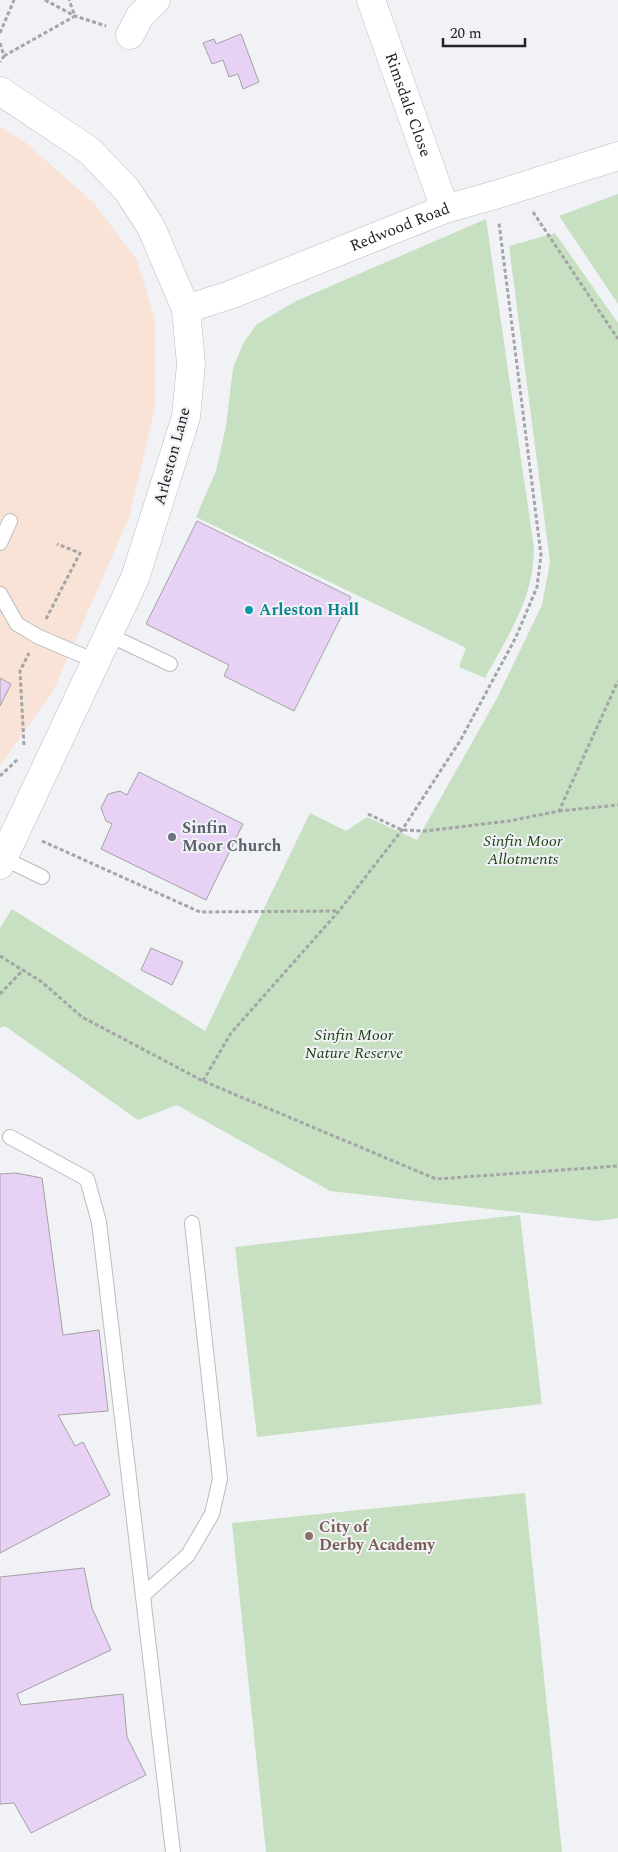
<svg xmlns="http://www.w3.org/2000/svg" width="618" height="1852" viewBox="0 0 618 1852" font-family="Spectral,serif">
<rect width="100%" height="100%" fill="#f0f2f5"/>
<!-- commercial -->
<path fill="#f9e3d6" d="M0 126 26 143 94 203 137 260 155 319V408L129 518 53 691 0 766Z"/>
<!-- green -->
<path fill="#c8e0c2" d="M618 194V304L559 216Z
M486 219 534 548C534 598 508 636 485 678L459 667 466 648 196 517 216 471 226 426 233 368 244 342 257 324 296 301Z
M555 233 618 323V1218L598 1221 330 1191 177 1105 138 1120 5 1026 0 1028V928L12 909 205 1031 310 813 346 831 367 817 417 840 496 700 542 605 550 562 509 246Z
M520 1215 542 1404 257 1437 235 1247Z
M525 1493 562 1852H266L232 1523Z"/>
<!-- building -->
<path fill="#e7d1f5" stroke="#a3a1a4" d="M241 34 259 82 243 89 238 74 229 77 223 60 212 64 203 43 214 39 216 44Z
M197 521 351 597 294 711 224 676 229 665 146 624Z
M0 678 11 684 0 706Z
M139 772 243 824 206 900 101 849 112 824 106 821 101 808 108 794 120 791 127 795Z
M151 948 183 962 172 985 141 970Z
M16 1173 42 1178 63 1335 99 1330 108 1411 58 1415 75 1446 83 1442 110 1495 0 1553V1174Z
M84 1568 92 1608 111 1650 17 1694 21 1705 123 1694 127 1737 146 1775 31 1833 14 1803 0 1804V1577Z"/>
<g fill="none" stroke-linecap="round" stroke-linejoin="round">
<defs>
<path id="lane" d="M0 543 10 521
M0 594 17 624 37 636 95 661
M107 634 170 664
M3 858 42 877
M10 1137 87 1179 99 1222 173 1852
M143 1595 188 1555 212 1514 220 1479 192 1223"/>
<g id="street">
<path id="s1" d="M371 0 445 209"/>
<path d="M130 35 140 16 156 0"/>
<path id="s2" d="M186 309 230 295 445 209 495 195 618 156"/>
</g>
<path id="secondary" d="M0 91 90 151 127 190 151 227 186 309 191 364 186 417 135 578 0 865"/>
</defs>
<!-- lane casing -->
<use href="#lane" stroke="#babcbf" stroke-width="16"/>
<!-- street casing -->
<use href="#street" stroke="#babcbf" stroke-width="29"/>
<!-- secondary casing -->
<use href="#secondary" stroke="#babcbf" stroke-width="29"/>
<!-- path -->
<path stroke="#a3a5a7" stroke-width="3" stroke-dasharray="4 2.5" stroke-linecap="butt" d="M45 0 75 16 106 26
M0 33 14 0
M0 43 4 56 0 62
M4 56 75 16 69 0
M533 212 618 339
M46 619 80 553 57 544
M24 745 20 671 29 653
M0 776 18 759
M559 811 618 805
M368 814 402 830 425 831 509 821 559 811 618 681
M42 841 200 912 338 911
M0 956 42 982 82 1017 203 1081 436 1179 618 1166
M0 994 23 970
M203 1081 231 1033 339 911 402 830 460 741 516 637 537 587 541 555 499 223"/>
<!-- lane -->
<use href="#lane" stroke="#fff" stroke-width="14"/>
<!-- street -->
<use href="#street" stroke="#fff" stroke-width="28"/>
<!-- secondary -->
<use href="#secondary" stroke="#fff" stroke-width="28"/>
</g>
<!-- markers -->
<circle fill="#0f9aa8" stroke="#f0f2f5" stroke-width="2" cx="249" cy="610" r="5"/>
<circle fill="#6b7280" stroke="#f0f2f5" stroke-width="2" cx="172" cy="837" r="5"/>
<circle fill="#8d6e63" stroke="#f0f2f5" stroke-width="2" cx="309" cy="1536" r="5"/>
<g text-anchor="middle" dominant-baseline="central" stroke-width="4" stroke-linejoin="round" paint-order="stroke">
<!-- street labels -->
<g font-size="16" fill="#222324" stroke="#f0f2f5">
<text stroke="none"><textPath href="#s1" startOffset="111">Rimsdale Close</textPath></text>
<text stroke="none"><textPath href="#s2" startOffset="229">Redwood Road</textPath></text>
<text transform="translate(172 456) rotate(-75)">Arleston Lane</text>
</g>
<!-- culture labels -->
<g font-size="16" font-weight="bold" fill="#0d838f" stroke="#f0f2f5" text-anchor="start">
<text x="259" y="610">Arleston Hall</text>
</g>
<!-- worship labels -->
<g font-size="16" font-weight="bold" fill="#5b616d" stroke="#f0f2f5" text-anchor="start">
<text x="182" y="828">Sinfin<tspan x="182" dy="18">Moor Church</tspan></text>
</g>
<!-- park labels -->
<g font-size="16" font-style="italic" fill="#1b3f10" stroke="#f0f2f5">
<text x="523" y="841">Sinfin Moor<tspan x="523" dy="18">Allotments</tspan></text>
<text x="354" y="1035">Sinfin Moor<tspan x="354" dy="18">Nature Reserve</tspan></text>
</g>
<!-- education labels -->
<g font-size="16" font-weight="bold" fill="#785e54" stroke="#f0f2f5" text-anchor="start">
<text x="319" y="1527">City of<tspan x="319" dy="18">Derby Academy</tspan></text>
</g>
</g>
<!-- scale -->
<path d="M443 38v8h82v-8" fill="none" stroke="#222324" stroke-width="2.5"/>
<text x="450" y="38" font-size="15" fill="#222324" stroke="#f0f2f5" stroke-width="4" paint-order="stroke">20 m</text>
</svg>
